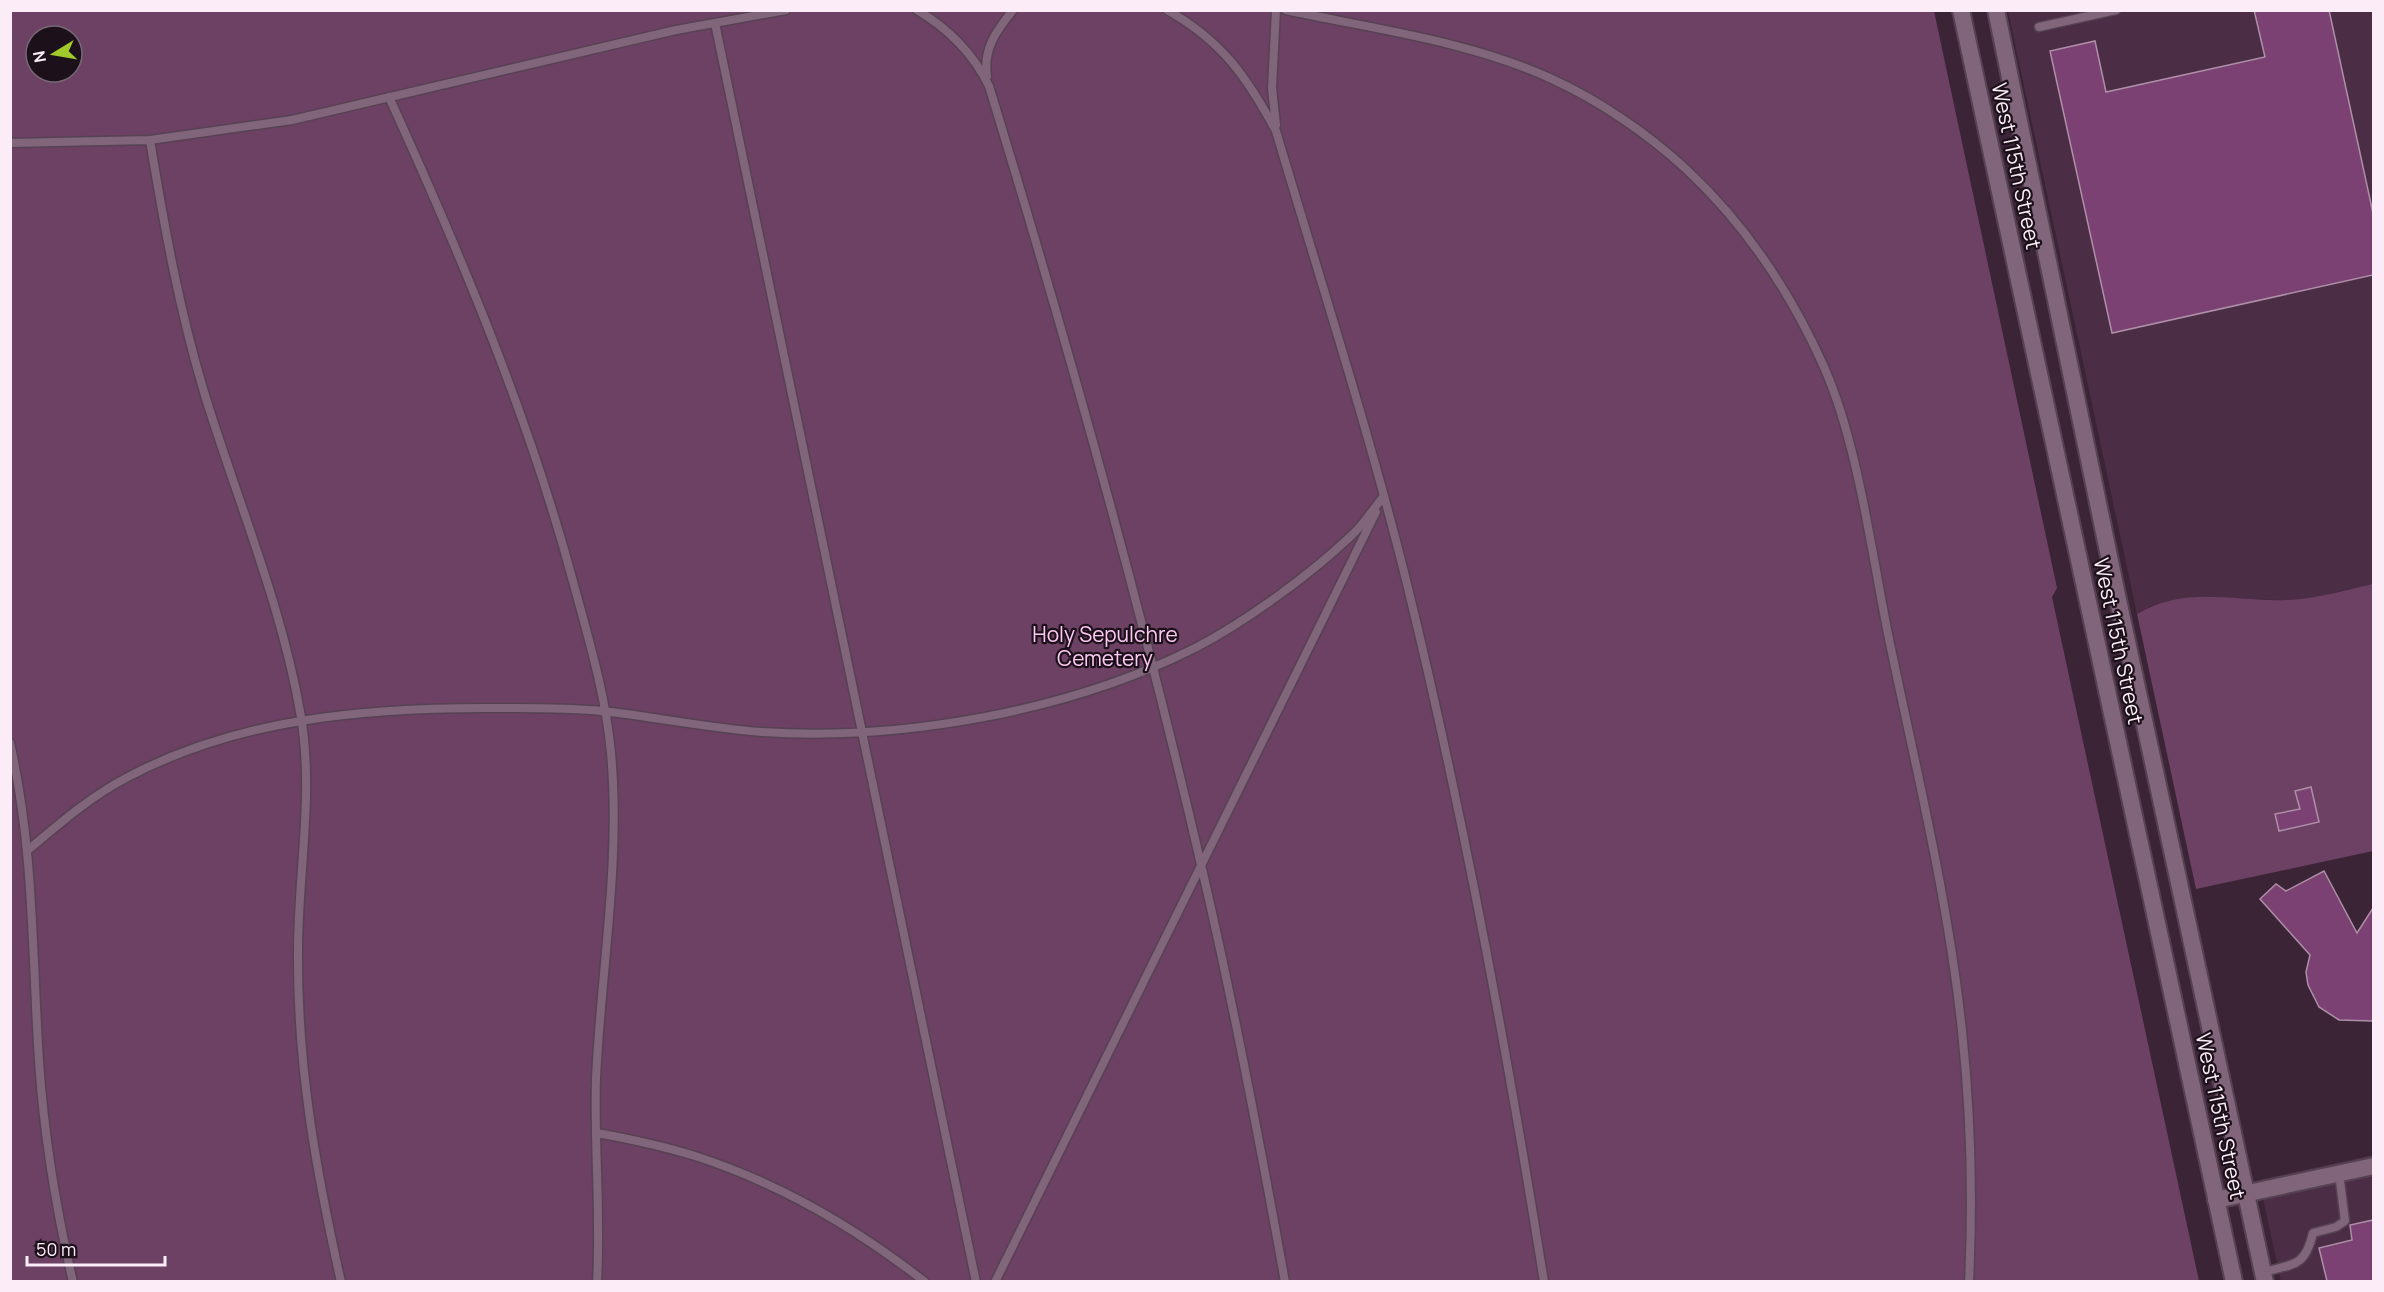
<svg xmlns="http://www.w3.org/2000/svg" width="2384" height="1292" viewBox="0 0 2384 1292" font-family="Manrope,sans-serif">
<rect width="100%" height="100%" fill="#3c2437"/>
<!-- built -->
<path fill="#4b2e46" d="M2008 11H2373V584L2312 598 2286 600 2242 599 2151 606 2137 614Z
M2373 1155V1281H2281L2259 1180Z"/>
<!-- green -->
<path fill="#6c4164" fill-rule="evenodd" d="M10 11H1934L2057 588 2052 597 2199 1281H11ZM36 36H72V72H36Z
M2373 584V851L2196 889 2137 614C2187 585 2233 602 2287 600 2316 599 2345 590 2373 584Z"/>
<!-- building -->
<path fill="#7b4172" stroke="#ad8fa7" stroke-width="1.5" d="M2254 10H2329L2373 213V275L2112 333 2050 51 2095 41 2106 92 2265 57Z
M2311 787 2319 822 2279 831 2275 814 2300 809 2295 791Z
M2324 871 2357 933 2373 908V1021L2339 1020 2319 1007 2308 985 2306 972 2310 955 2260 899 2276 884 2286 891Z
M2373 1220V1281H2327L2319 1248 2352 1240 2350 1225Z"/>
<g fill="none" stroke-linecap="round" stroke-linejoin="round">
<defs>
<path id="service" d="M917 10C949 29 973 53 989 86 1068 344 1141 605 1202 869 1234 1005 1260 1143 1285 1282
M1167 10C1222 41 1247 77 1276 131 1321 283 1370 434 1408 588 1464 817 1507 1049 1544 1282
M1286 10C1374 29 1470 41 1552 79 1600 101 1648 134 1686 169 1746 225 1791 293 1824 367 1858 444 1871 550 1888 634 1915 765 1948 897 1962 1031 1971 1115 1973 1198 1969 1282
M715 23 976 1282
M2039 27 2116 10
M987 76C983 49 996 31 1013 10
M389 97C461 255 529 417 574 585 589 640 606 697 611 753 621 862 601 970 596 1079 594 1146 601 1214 597 1282
M1276 125 1272 88 1276 10
M150 140C164 225 179 309 204 392 237 500 282 605 301 717 314 794 298 874 298 951 297 1065 316 1171 341 1282
M10 143 150 140 292 120 676 30 786 10
M10 743C34 848 32 954 39 1061 44 1135 56 1209 73 1282
M28 850C60 823 91 796 128 777 237 719 364 708 485 708 524 708 563 707 602 711 656 717 708 728 762 732 903 741 1071 711 1197 647 1248 620 1310 575 1352 535 1364 524 1373 509 1384 496
M597 1133C630 1139 663 1146 695 1156 779 1183 856 1228 925 1282
M2263 1272C2294 1264 2305 1267 2313 1233L2336 1227 2345 1221 2339 1173
M995 1282 1376 512"/>
<path id="minor" d="M2216 1200 2374 1166"/>
<path id="tertiary" d="M1961 10 2234 1282
M1996 10 2117 595 2265 1282"/>
</defs>
<!-- service casing -->
<use href="#service" stroke="#564253" stroke-width="11"/>
<!-- minor casing -->
<use href="#minor" stroke="#564253" stroke-width="20"/>
<!-- tertiary casing -->
<use href="#tertiary" stroke="#564253" stroke-width="20"/>
<!-- service -->
<use href="#service" stroke="#81657b" stroke-width="8"/>
<!-- minor -->
<use href="#minor" stroke="#81657b" stroke-width="16"/>
<!-- tertiary -->
<use href="#tertiary" stroke="#81657b" stroke-width="16"/>
</g>
<g text-anchor="middle" dominant-baseline="central" stroke-width="4.5" stroke-linejoin="round" paint-order="stroke">
<!-- street labels -->
<g font-size="21" fill="#fcecf8" stroke="#1c111a">
<text transform="translate(2017 166) rotate(78)">West 115th Street</text>
<text transform="translate(2119 641) rotate(78)">West 115th Street</text>
<text transform="translate(2221 1116) rotate(78)">West 115th Street</text>
</g>
<!-- park labels -->
<g font-size="21" fill="#fdc8f2" stroke="#1c111a">
<text x="1105" y="634">Holy Sepulchre<tspan x="1105" dy="24">Cemetery</tspan></text>
</g>
</g>
<!-- border -->
<rect width="2384" height="1292" fill="none" stroke="#fcecf8" stroke-width="24"/>
<!-- north arrow -->
<g transform="translate(54 54) rotate(259)"><circle r="28" fill="#1c111a" stroke="#766973" stroke-width="1.5"/>
<path d="M0-4.5L10 22L0 15L-10 22Z" fill="#a1c92a"/>
<text y="-9" font-size="16" font-weight="bold" text-anchor="middle" fill="#fcecf8">N</text>
</g>
<!-- scale -->
<path d="M27 1256v9h138v-9" fill="none" stroke="#fcecf8" stroke-width="3"/>
<text x="36" y="1256" font-size="18" fill="#fcecf8" stroke="#1c111a" stroke-width="4.5" paint-order="stroke">50 m</text>
</svg>
